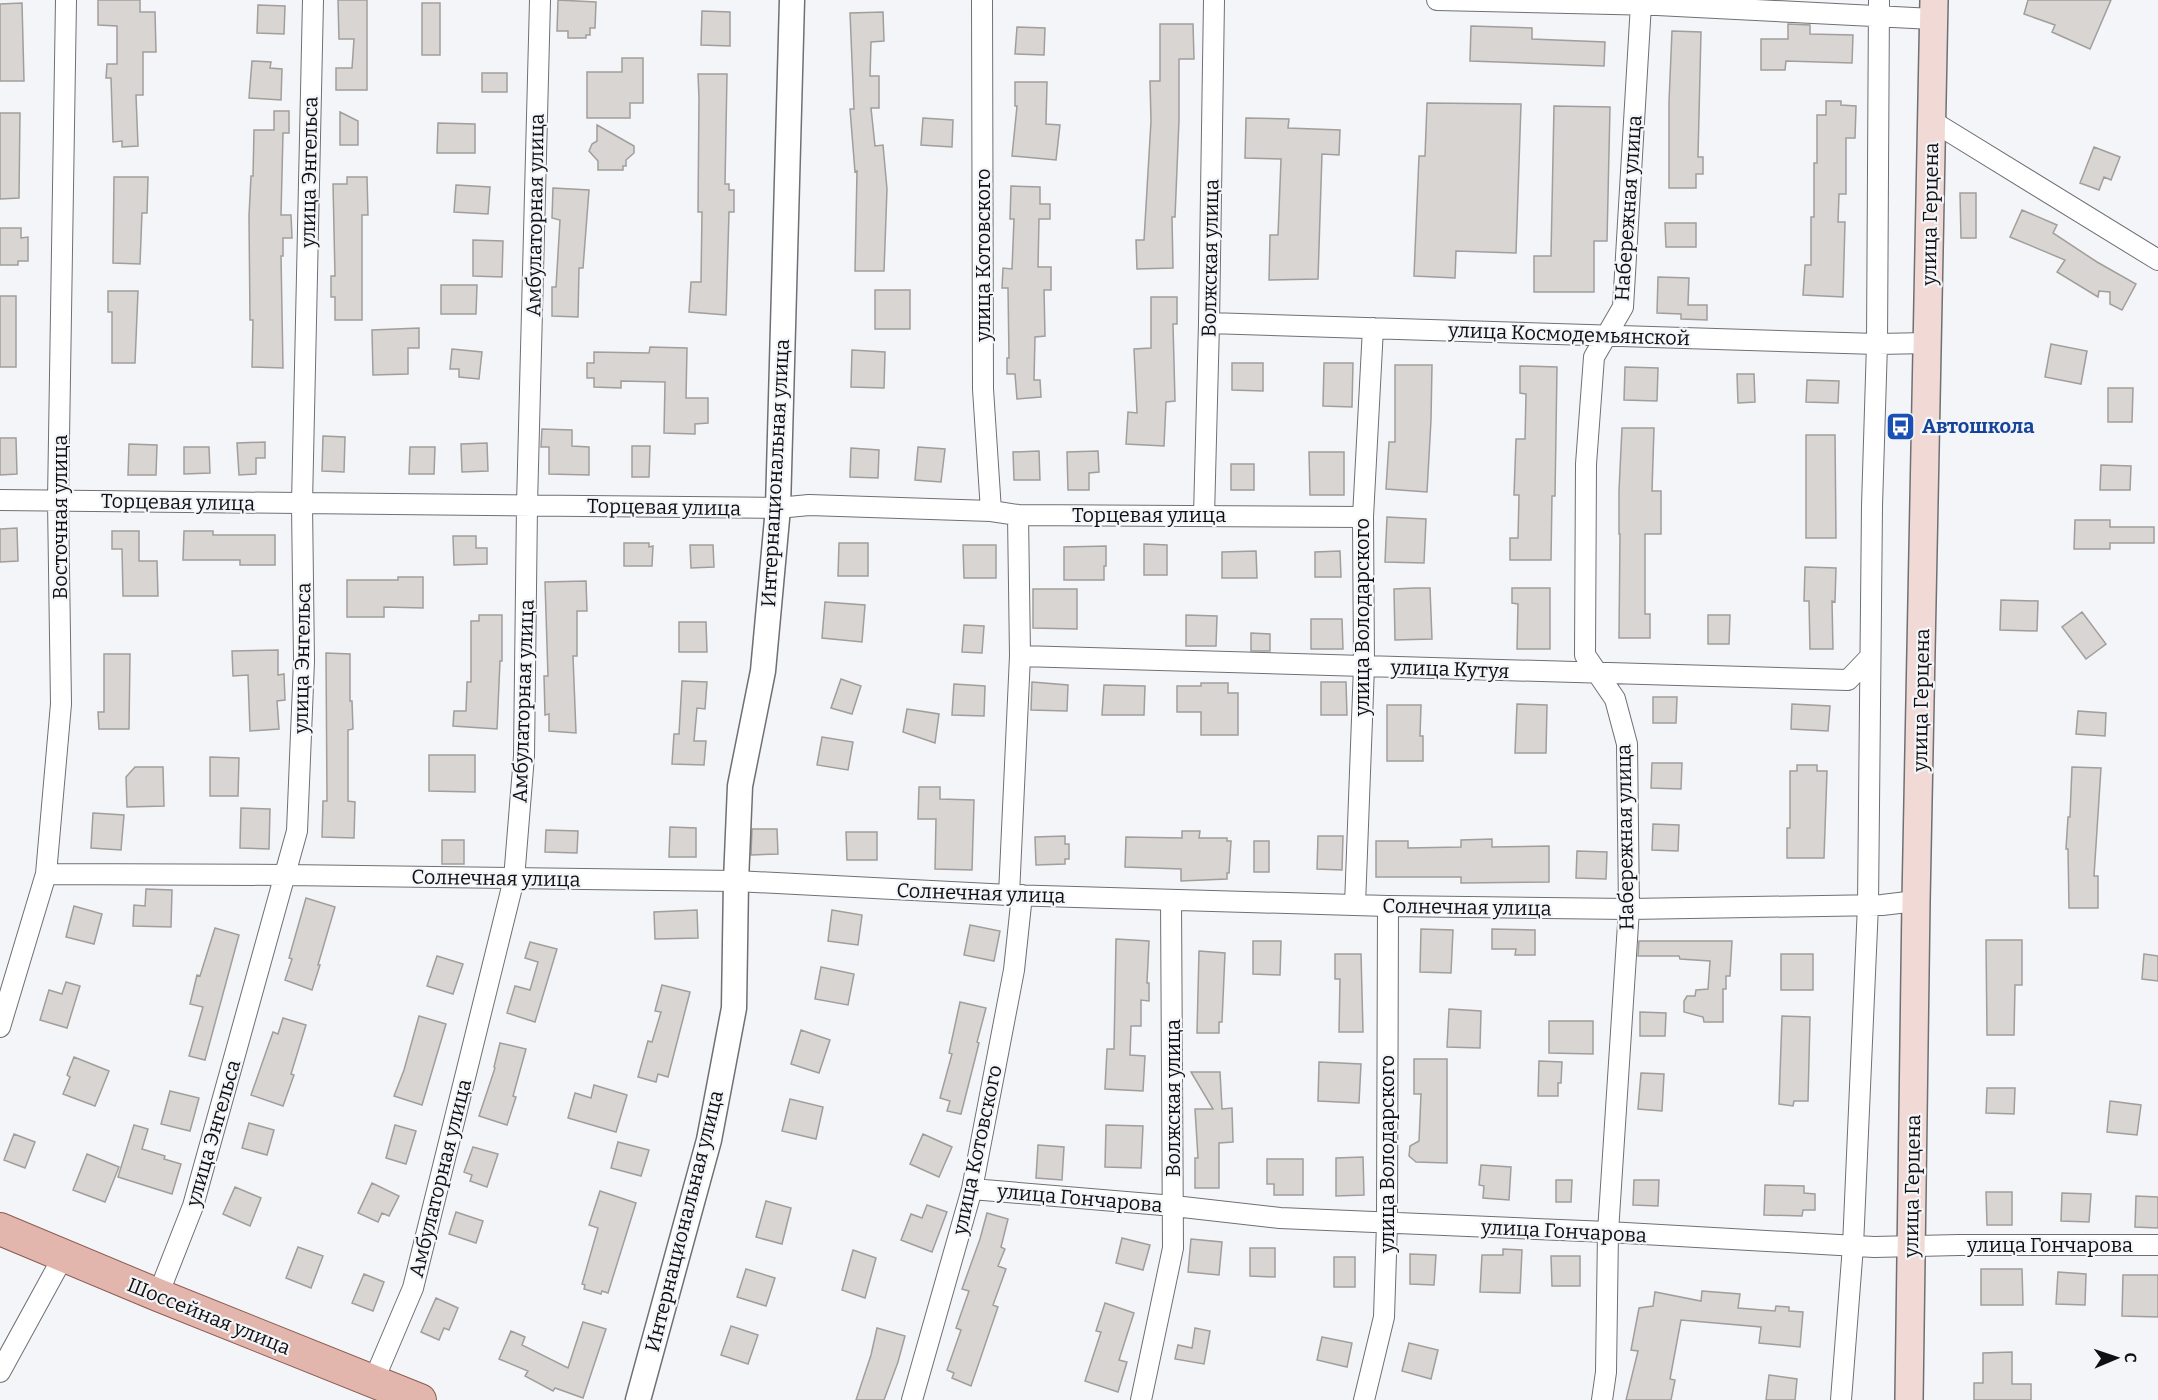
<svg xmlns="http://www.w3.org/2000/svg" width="2158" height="1400" viewBox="0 0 2158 1400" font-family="Bitter,serif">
<rect width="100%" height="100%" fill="#f4f5f8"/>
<!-- building -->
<path fill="#d8d5d3" stroke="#a19e9c" stroke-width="1.5" d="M98 0H140V12H155L156 52H143V95H136L138 146 122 147V141L113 142 111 78H106L107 64H117V26L98 25Z
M338 0H367V90H336V68H352L354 39H339Z
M558 0 596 2 595 28H590V35H586V38H568V31H557Z
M2028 0H2111L2090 49 2052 32 2055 25 2024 14Z
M22 3 24 81H0V4Z
M422 3H440V55H422Z
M258 5 285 6 284 34 257 33Z
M702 11 730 12V46L701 45Z
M883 12 884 41 871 42 870 76H879V108H871L875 146 883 145 887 189 884 271H855L857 171 855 172 850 109H854L850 13Z
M1160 24H1193L1194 59H1179V120L1175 217H1172L1173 268 1137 269 1136 240H1144L1151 121 1150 81H1160Z
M1788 24 1810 25V34L1853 35 1852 63 1786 61 1785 70H1761V39H1788Z
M1471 26 1532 28V39L1605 42 1604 66 1470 61Z
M1017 27 1045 28 1044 55 1015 54Z
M1672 31 1701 32 1698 157H1703V174H1696V188H1669V102Z
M622 58H643V103H630V118H587V72H622Z
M252 61 271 62 270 68 282 69 281 100 249 98Z
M482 73H507V92H482Z
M698 74H727L725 184H729V190H734V212H729L726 315 689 312 691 282H701L702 212H698L699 98Z
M1015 82H1047L1046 124 1060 125 1056 160 1012 156 1017 106H1015Z
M1826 101H1841V105L1856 106 1855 138H1846V194H1839L1838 222H1845L1843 297 1803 295 1805 265H1811V217H1814V163H1817V115H1826Z
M1427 103 1521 104 1516 253 1456 251 1455 278 1414 276 1419 156H1425Z
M1554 106 1610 107 1607 241H1594V292H1534V256H1551Z
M274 111H289V133H283L281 215H291L292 238H283V256H281L283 368 252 367 253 320H250L249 216 251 176H253L254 130H274Z
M340 112 358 121V145H340Z
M0 113H20L19 198 0 199Z
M923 118 953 120 952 147 921 145Z
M1246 118 1289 119 1288 128 1340 130 1339 155 1322 154 1318 279 1269 280 1270 235H1278L1281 159 1245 158Z
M438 123 475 124V153H437Z
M597 125 634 146V153L626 160V166H623V170H598V161L589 151 592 144 597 141Z
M2094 147 2120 157 2111 180 2104 177 2099 190 2080 183Z
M114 177H148L147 213H142L140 264 113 263Z
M347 177H367L368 215H362V320H335V297H331V276H335L333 184H347Z
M456 185 490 187 488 214 454 212Z
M1011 186 1040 187V204H1050V219H1039L1038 267H1051V290H1044L1045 336 1035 337 1034 380H1040L1041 397 1017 399 1015 374H1007V358H1009L1008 288H1002L1003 268 1012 269 1014 219H1010Z
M553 188 589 190 583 268H579L578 317 552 316V287H556L560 220 552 218Z
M1960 193H1976V238H1961Z
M2022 210 2057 225 2053 233 2097 262 2136 284 2122 310 2110 304V292L2099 291 2098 297 2057 272 2065 260 2010 237Z
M1665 223H1696V247H1666Z
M0 228H21V238L28 237V261H18V265H0Z
M473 240 503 241 502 277 473 276Z
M1658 277 1689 278 1688 305H1707V320L1681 319V314L1657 313Z
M441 285H477L476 314H441Z
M875 290H910V329H875Z
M108 291H138L135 363H112V312H108Z
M0 296H16V367H0Z
M1151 297H1177V324H1173L1175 401 1166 402 1164 446 1126 444 1128 412 1137 413 1134 349 1151 348Z
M419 328V348H408V374L373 375 372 330Z
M2051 344 2087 351 2081 384 2045 377Z
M650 347 687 348 686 398H708V423L695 424V434L664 433 665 382 621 381V388L594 387V378H587V363H594V352L649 353Z
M452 349 482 352 479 379 459 377V369H450Z
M852 350 885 352 884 388 851 387Z
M1232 363H1263V391L1232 390Z
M1324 363H1353L1352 407 1323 406Z
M1395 365H1432L1431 420 1427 492 1386 489 1389 442H1395Z
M1520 366 1557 367 1555 496H1552L1551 560H1510V538H1518L1519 495H1514L1516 439H1525L1526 394 1520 393Z
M1625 367 1658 368 1657 401 1624 400Z
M1737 374H1754L1755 402 1738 403Z
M1807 380 1839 381 1838 403 1806 402Z
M2108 388H2133L2132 422H2108Z
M1622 428H1654L1652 491H1661V534H1645V614H1650V638H1619L1620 534H1619V491Z
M542 429 572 430V446L589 447V475L549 474V447H541Z
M1806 435H1835L1836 538H1806Z
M323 436 345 437 344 472 322 471Z
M0 438H16L17 474 0 475Z
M265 442V458H256V474L239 475 237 443Z
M487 443 488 471 462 472 461 444Z
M129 444 157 445 156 475H128Z
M632 446H650L649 477H632Z
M184 447H209L210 473 184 474Z
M410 447H435L434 474H409Z
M918 447 945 449 941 482 915 480Z
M851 448 879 450 878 478 850 477Z
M1039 451 1040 480H1014L1013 452Z
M1098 451 1099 472 1089 473V490H1068L1067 452Z
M1309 452H1344V495H1310Z
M1231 464H1254V490H1231Z
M2101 465 2131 466 2130 490H2100Z
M1387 517 1426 519 1424 563 1385 562Z
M2075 520H2110V527H2154V543H2110V549H2074Z
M17 528 18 561 0 562V529Z
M112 531H139V561H157L158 596H123L122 549H112Z
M184 531H213V535H275V565H240V560H183Z
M453 536H476V548H487V564L454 565Z
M624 543H649V547L653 546 652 566H624Z
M839 543H868V576H838Z
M1144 544 1167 545V575H1144Z
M690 545H713L714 567 691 568Z
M963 545H996V578H964Z
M1106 546V566H1104V580H1064V547Z
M1256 551 1257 578H1222V552Z
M1340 551 1341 577H1315V552Z
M1805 567 1836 568 1835 602 1832 601 1833 649H1810L1809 601H1804Z
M398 577H423V608L384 607V617H347V580H398Z
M586 581 587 611H577V656H573L576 733 549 731V714L545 715 544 676H548L545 582Z
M1415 588H1430L1432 639 1395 640 1394 589Z
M1512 588H1550V649H1517L1518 604 1512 603Z
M1033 589H1077V629L1033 628Z
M2001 600 2038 601 2037 631 2000 630Z
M825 602 865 605 862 642 822 638Z
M2082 612 2106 644 2086 659 2062 627Z
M479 615H502V661H500L497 729 453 726 454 711H466L467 682H471V621H479Z
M1186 615 1217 616 1216 646H1186Z
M1708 615H1730L1729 644H1708Z
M1311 619H1342L1343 649H1311Z
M679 622H706L707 652H679Z
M964 625 984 626 982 653 962 652Z
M1251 633 1270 634V651H1251Z
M278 650V675L284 674 285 700 277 701 279 729 250 731 248 675 233 676 232 651Z
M326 653 350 654V701H352L353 729 348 730V801L355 802 354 838 322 837 323 801H327Z
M104 654H130L129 729H99L98 712H104Z
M841 679 861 686 852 714 831 708Z
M682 681 707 682 705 709 697 708 694 741H706L704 765 672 764 674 734H679Z
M1032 682 1068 685 1067 711 1031 710Z
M1321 682H1346L1347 715H1321Z
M1201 683H1228V693H1238V735H1201V712H1177V686H1201Z
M954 684 985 686 984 716 952 715Z
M1104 685 1145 686 1144 715H1102Z
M1653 697H1677L1676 723H1653Z
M1517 704 1547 705 1546 753H1515Z
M1792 704 1830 706 1828 731 1791 729Z
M1387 705H1421L1420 736H1423V761H1387Z
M907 709 939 714 935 743 903 732Z
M2078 711 2106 713 2105 736 2076 734Z
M822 737 853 742 848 770 817 765Z
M429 755H475V792L429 791Z
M210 757 239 758 238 796H210Z
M1652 763H1682L1681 789 1651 788Z
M1797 765H1817V771H1827L1824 858H1787V828H1790V771H1797Z
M135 767H163L164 806 127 807 126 777Z
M2072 767 2101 768 2094 876H2098V908H2069L2068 849H2066L2068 817H2070Z
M919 787H940V799L974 800 972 870 935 869 936 819H918Z
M241 808 270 809 269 849 240 848Z
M93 813 124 815 121 850 91 848Z
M1653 824 1679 825 1678 851 1652 850Z
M670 827 696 828V857H669Z
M752 829H777L778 854 751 855Z
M546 830 578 831 577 853 545 852Z
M1182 831H1200L1199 838H1227V841H1231L1229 873H1227V879L1181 881V869L1125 867 1126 837 1182 838Z
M846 832H877V860H847Z
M1065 836V844H1069V859H1065V864L1036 865 1035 837Z
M1318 836H1343L1342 870 1317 869Z
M1492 839V847L1549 846V882L1461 883V877H1376V841H1408V848L1461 847V840Z
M442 840H464V864H442Z
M1254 841H1269V872H1254Z
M1577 851 1607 852 1606 879 1576 878Z
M146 889 172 890 171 927 133 926 134 905 145 906Z
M306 898 335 907 318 965H320L312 990 285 980 292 959 289 958Z
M74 906 102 914 94 944 66 937Z
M697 910 698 938 655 939 654 912Z
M832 910 862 915 858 945 828 941Z
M970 925 1000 931 994 961 964 955Z
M215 928 239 935 205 1060 189 1056 203 1007 190 1004 197 975 200 976Z
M1421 929 1453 930 1451 973 1420 972Z
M1492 929 1535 930V955H1515L1516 949H1492Z
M1116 939 1149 941 1147 983H1149V1001L1141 1000V1026H1131L1130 1055 1145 1056 1143 1091 1105 1089 1107 1049H1114Z
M1986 940H2022V985H2015L2014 1035H1987Z
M1253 941H1281L1280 975 1253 974Z
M1639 941H1732L1730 976H1726V989H1723V1022H1704L1703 1017 1684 1012V1001L1687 996H1695L1696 990 1708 989 1710 961 1680 959 1679 956H1638Z
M530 942 557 949 535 1022 507 1013 515 986 530 990 538 962 525 958Z
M1199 951 1225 953 1222 1022H1219V1033H1197Z
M1335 954H1361L1363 1032H1339L1340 979H1335Z
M1781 954H1813V990H1781Z
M2144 954 2158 956V981L2142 979Z
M437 956 463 964 453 994 427 986Z
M821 967 854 974 848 1005 815 999Z
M66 982 80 986 67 1028 40 1020 49 990 62 994Z
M662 985 690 992 668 1077 658 1074 656 1082 638 1077 648 1041 652 1042 661 1012 655 1011Z
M960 1002 986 1008 977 1042 979 1043 975 1059 961 1114 947 1111 950 1101 940 1098 952 1054 949 1053Z
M1449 1009 1481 1011 1480 1048 1447 1047Z
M1640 1012 1666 1013 1665 1036H1640Z
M419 1016 446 1024 422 1105 394 1096 404 1070Z
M1782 1016 1810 1017 1808 1101H1794L1793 1106 1779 1104Z
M283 1018 306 1025 291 1074 294 1075 283 1106 251 1095 273 1032 278 1034Z
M1549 1021H1593V1054L1549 1053Z
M801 1030 830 1040 819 1073 791 1064Z
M500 1043 526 1049 513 1096 516 1097 507 1125 479 1116 495 1068 494 1067Z
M74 1057 109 1071 95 1106 63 1094 70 1077 67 1075Z
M1414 1059H1447V1163L1416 1162 1409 1156 1410 1146 1419 1141 1421 1094H1414Z
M1539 1061 1562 1062 1561 1083H1558V1096H1538Z
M1319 1062 1361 1064 1359 1103 1318 1101Z
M1191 1072H1220L1222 1109 1232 1108 1233 1142 1219 1143V1188H1195V1158H1198L1195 1109H1213Z
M1641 1073 1664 1074 1662 1111 1638 1109Z
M594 1085 627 1095 616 1132 568 1118 575 1093 591 1098Z
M1987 1088H2015L2014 1114 1986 1113Z
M170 1091 199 1098 190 1131 161 1124Z
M790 1099 823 1107 816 1139 782 1131Z
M2110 1101 2141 1105 2137 1135 2107 1132Z
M249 1123 274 1130 267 1155 242 1148Z
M134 1125 148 1129 142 1149 165 1156 164 1159 181 1164 172 1194 118 1177Z
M395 1125 416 1131 406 1164 386 1158Z
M1106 1125 1143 1126 1141 1168 1105 1167Z
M14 1134 35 1142 25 1168 4 1160Z
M923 1134 952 1147 939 1177 910 1164Z
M618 1142 649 1150 641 1176 611 1168Z
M1038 1145 1064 1147 1062 1180 1036 1178Z
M473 1147 498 1154 487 1187 470 1181 472 1175 464 1172Z
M87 1154 119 1167 105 1202 73 1190Z
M1363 1157 1364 1195 1336 1196V1158Z
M1267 1159H1303V1195H1274V1184H1267Z
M1481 1165 1511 1167 1509 1200 1483 1198 1484 1186 1479 1185Z
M1556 1180H1572L1571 1202H1556Z
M1634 1180H1659L1658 1206 1633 1205Z
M372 1183 399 1196 389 1216 382 1213 378 1222 358 1213Z
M1765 1185 1804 1186V1193L1815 1194V1210H1803L1802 1216 1764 1215Z
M235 1187 261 1198 250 1226 223 1214Z
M600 1191 636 1203 608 1293 602 1291 601 1294 584 1289 585 1285 582 1284 598 1228 589 1225Z
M1986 1192H2012V1225H1987Z
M2062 1193 2091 1194 2089 1222 2061 1221Z
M2136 1196 2158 1197V1228L2135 1227Z
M766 1201 791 1208 782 1244 756 1237Z
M927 1205 947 1212 932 1252 901 1240 911 1214 922 1218Z
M456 1212 483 1221 476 1243 449 1234Z
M987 1213 1008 1219 1001 1247 1005 1249 998 1266 1006 1269 993 1305 998 1307 971 1386 952 1378 954 1373 947 1370 961 1330 956 1328 969 1291 962 1289 980 1239Z
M1122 1238 1150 1245 1143 1270 1116 1263Z
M1191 1239 1222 1242 1219 1275 1188 1272Z
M298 1247 323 1256 311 1288 286 1278Z
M1250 1248H1275V1277L1250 1276Z
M1503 1249 1522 1250 1520 1293 1480 1292 1482 1255H1503Z
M853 1250 876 1258 865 1298 842 1290Z
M1410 1254 1436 1255 1434 1285 1410 1284Z
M1551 1256H1580V1286H1552Z
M1334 1257H1355V1287H1334Z
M746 1269 775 1278 766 1306 737 1297Z
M1981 1269H2022L2023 1305H1981Z
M2058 1272 2086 1274 2085 1305 2056 1304Z
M364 1274 384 1282 373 1311 352 1303Z
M2123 1275H2158V1317L2122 1316Z
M1702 1291 1740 1294 1738 1308 1775 1311 1776 1306 1789 1307V1311L1803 1312 1800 1347 1759 1343 1761 1327 1681 1320 1670 1379 1675 1380 1671 1400H1626L1638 1351 1631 1350 1639 1308 1653 1306 1655 1292 1701 1301Z
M436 1298 458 1308 449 1330 444 1328 439 1340 421 1332Z
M1105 1303 1134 1313 1119 1360 1127 1362 1118 1392 1085 1381 1101 1332 1096 1331Z
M583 1322 606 1329 583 1398 555 1388 553 1391 525 1376 528 1371 499 1359 511 1331 525 1337 522 1345 568 1368Z
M731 1326 758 1335 748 1364 721 1355Z
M877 1328 905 1336 898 1362 884 1400H856L871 1355Z
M1195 1328 1210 1331 1204 1364 1175 1359 1178 1345 1192 1348Z
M1322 1337 1352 1343 1347 1367 1317 1360Z
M1409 1343 1438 1350 1431 1379 1402 1371Z
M2012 1352V1384H2031V1400H1974V1383H1983V1353Z
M1769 1375 1797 1379 1795 1400H1766Z"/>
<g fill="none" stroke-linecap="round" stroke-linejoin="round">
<defs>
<path id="minor" d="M982 0 983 389 991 511
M1437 0 1657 5 1933 19
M1932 121 2158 260
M1209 323 1877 344 1928 343
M0 500 778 508 809 505 991 511 1018 515 1363 517
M1204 516 1209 323 1214 0
M1020 656 1848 680 1870 657
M46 874 286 875 736 881 1009 895 1388 906 1629 909 1882 905 1916 901
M1009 895 1020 656 1018 515
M1355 905 1364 666 1363 517 1373 328
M0 1027 46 874 61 704 58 501 66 0
M972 1189 1174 1206 1280 1218 1608 1232 1874 1247 1959 1245H2158
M158 1295 193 1206 297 831 304 661 302 504 313 0
M0 1372 63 1257
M373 1382 413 1288 514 879 524 756 527 505 540 0
M912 1400 972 1189 1014 970 1022 895
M1141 1400 1173 1248 1171 900
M1364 1400 1384 1317 1387 1223 1388 906
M1602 1400 1606 1372 1608 1232 1629 909 1627 744 1615 699 1585 655 1586 464 1594 357 1623 307 1641 4
M1841 1400 1853 1246 1868 905 1872 506 1877 344 1879 0"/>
<path id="tertiary" d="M638 1400 709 1140 734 1008 736 881 740 786 763 671 778 508 792 0"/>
<path id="secondary" d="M1909 1400 1916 901 1934 0"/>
<path id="primary" d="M0 1229 158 1295 420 1400"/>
</defs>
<!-- minor casing -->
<use href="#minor" stroke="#6f7073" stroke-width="22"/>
<!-- tertiary casing -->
<use href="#tertiary" stroke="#6f7073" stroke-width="27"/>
<!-- secondary casing -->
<use href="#secondary" stroke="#6f7073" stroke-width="30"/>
<!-- primary casing -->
<use href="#primary" stroke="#8c5c52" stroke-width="34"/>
<!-- minor -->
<use href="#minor" stroke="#fff" stroke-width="20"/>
<!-- tertiary -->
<use href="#tertiary" stroke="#fff" stroke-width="24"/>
<!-- secondary -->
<use href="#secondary" stroke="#f1dad5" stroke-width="27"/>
<!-- primary -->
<use href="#primary" stroke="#e2b6ac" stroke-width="32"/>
</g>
<!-- icons -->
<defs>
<symbol id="bus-square" viewBox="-11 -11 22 22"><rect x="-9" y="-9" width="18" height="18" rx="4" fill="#1a4fb4" stroke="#f4f5f8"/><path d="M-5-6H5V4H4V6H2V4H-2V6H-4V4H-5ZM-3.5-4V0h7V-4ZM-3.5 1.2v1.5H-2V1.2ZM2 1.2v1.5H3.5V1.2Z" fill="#fff"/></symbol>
</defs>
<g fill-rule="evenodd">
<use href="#bus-square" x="1884" y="410" width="33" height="33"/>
</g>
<g text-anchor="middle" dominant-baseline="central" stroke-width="4.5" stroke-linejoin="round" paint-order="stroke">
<!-- street labels -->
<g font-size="20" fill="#101012" stroke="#f4f5f8">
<text transform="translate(309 172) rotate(-89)">улица Энгельса</text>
<text transform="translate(1628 208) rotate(-86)">Набережная улица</text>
<text transform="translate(1930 214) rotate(-89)">улица Герцена</text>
<text transform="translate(535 215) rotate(-89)">Амбулаторная улица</text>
<text transform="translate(983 255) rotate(-90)">улица Котовского</text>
<text transform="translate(1210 258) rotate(-89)">Волжская улица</text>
<text transform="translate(1569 334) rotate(2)">улица Космодемьянской</text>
<text transform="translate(775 473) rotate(-87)">Интернациональная улица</text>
<text transform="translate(178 502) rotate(1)">Торцевая улица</text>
<text transform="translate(664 507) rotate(1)">Торцевая улица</text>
<text x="1149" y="515">Торцевая улица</text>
<text transform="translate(60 517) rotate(-90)">Восточная улица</text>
<text transform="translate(1362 617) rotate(-90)">улица Володарского</text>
<text transform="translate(302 658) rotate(-89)">улица Энгельса</text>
<text transform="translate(1450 669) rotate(2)">улица Кутуя</text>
<text transform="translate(1921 700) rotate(-89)">улица Герцена</text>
<text transform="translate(523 701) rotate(-88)">Амбулаторная улица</text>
<text transform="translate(1625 837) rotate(-91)">Набережная улица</text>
<text transform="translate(496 878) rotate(1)">Солнечная улица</text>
<text transform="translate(981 893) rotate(2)">Солнечная улица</text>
<text transform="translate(1467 907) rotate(1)">Солнечная улица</text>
<text transform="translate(1173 1098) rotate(-90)">Волжская улица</text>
<text transform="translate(213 1133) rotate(-74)">улица Энгельса</text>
<text transform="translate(977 1150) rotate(-78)">улица Котовского</text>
<text transform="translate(1387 1154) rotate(-90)">улица Володарского</text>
<text transform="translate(440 1178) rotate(-76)">Амбулаторная улица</text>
<text transform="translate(1912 1186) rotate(-89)">улица Герцена</text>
<text transform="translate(1080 1198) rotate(5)">улица Гончарова</text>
<text transform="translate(684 1221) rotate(-76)">Интернациональная улица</text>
<text transform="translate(1564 1231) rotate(3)">улица Гончарова</text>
<text x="2050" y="1245">улица Гончарова</text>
<text transform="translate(209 1316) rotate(22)">Шоссейная улица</text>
</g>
<!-- transit labels -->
<g font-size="20" font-weight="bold" fill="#164399" stroke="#f4f5f8" text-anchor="start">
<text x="1922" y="426">Автошкола</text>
</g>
</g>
<!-- north arrow -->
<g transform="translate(2116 1358) rotate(88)" stroke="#f4f5f8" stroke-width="4.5" paint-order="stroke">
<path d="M0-4.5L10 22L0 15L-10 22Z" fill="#101012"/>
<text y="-9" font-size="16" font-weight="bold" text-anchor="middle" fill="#101012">С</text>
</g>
</svg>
